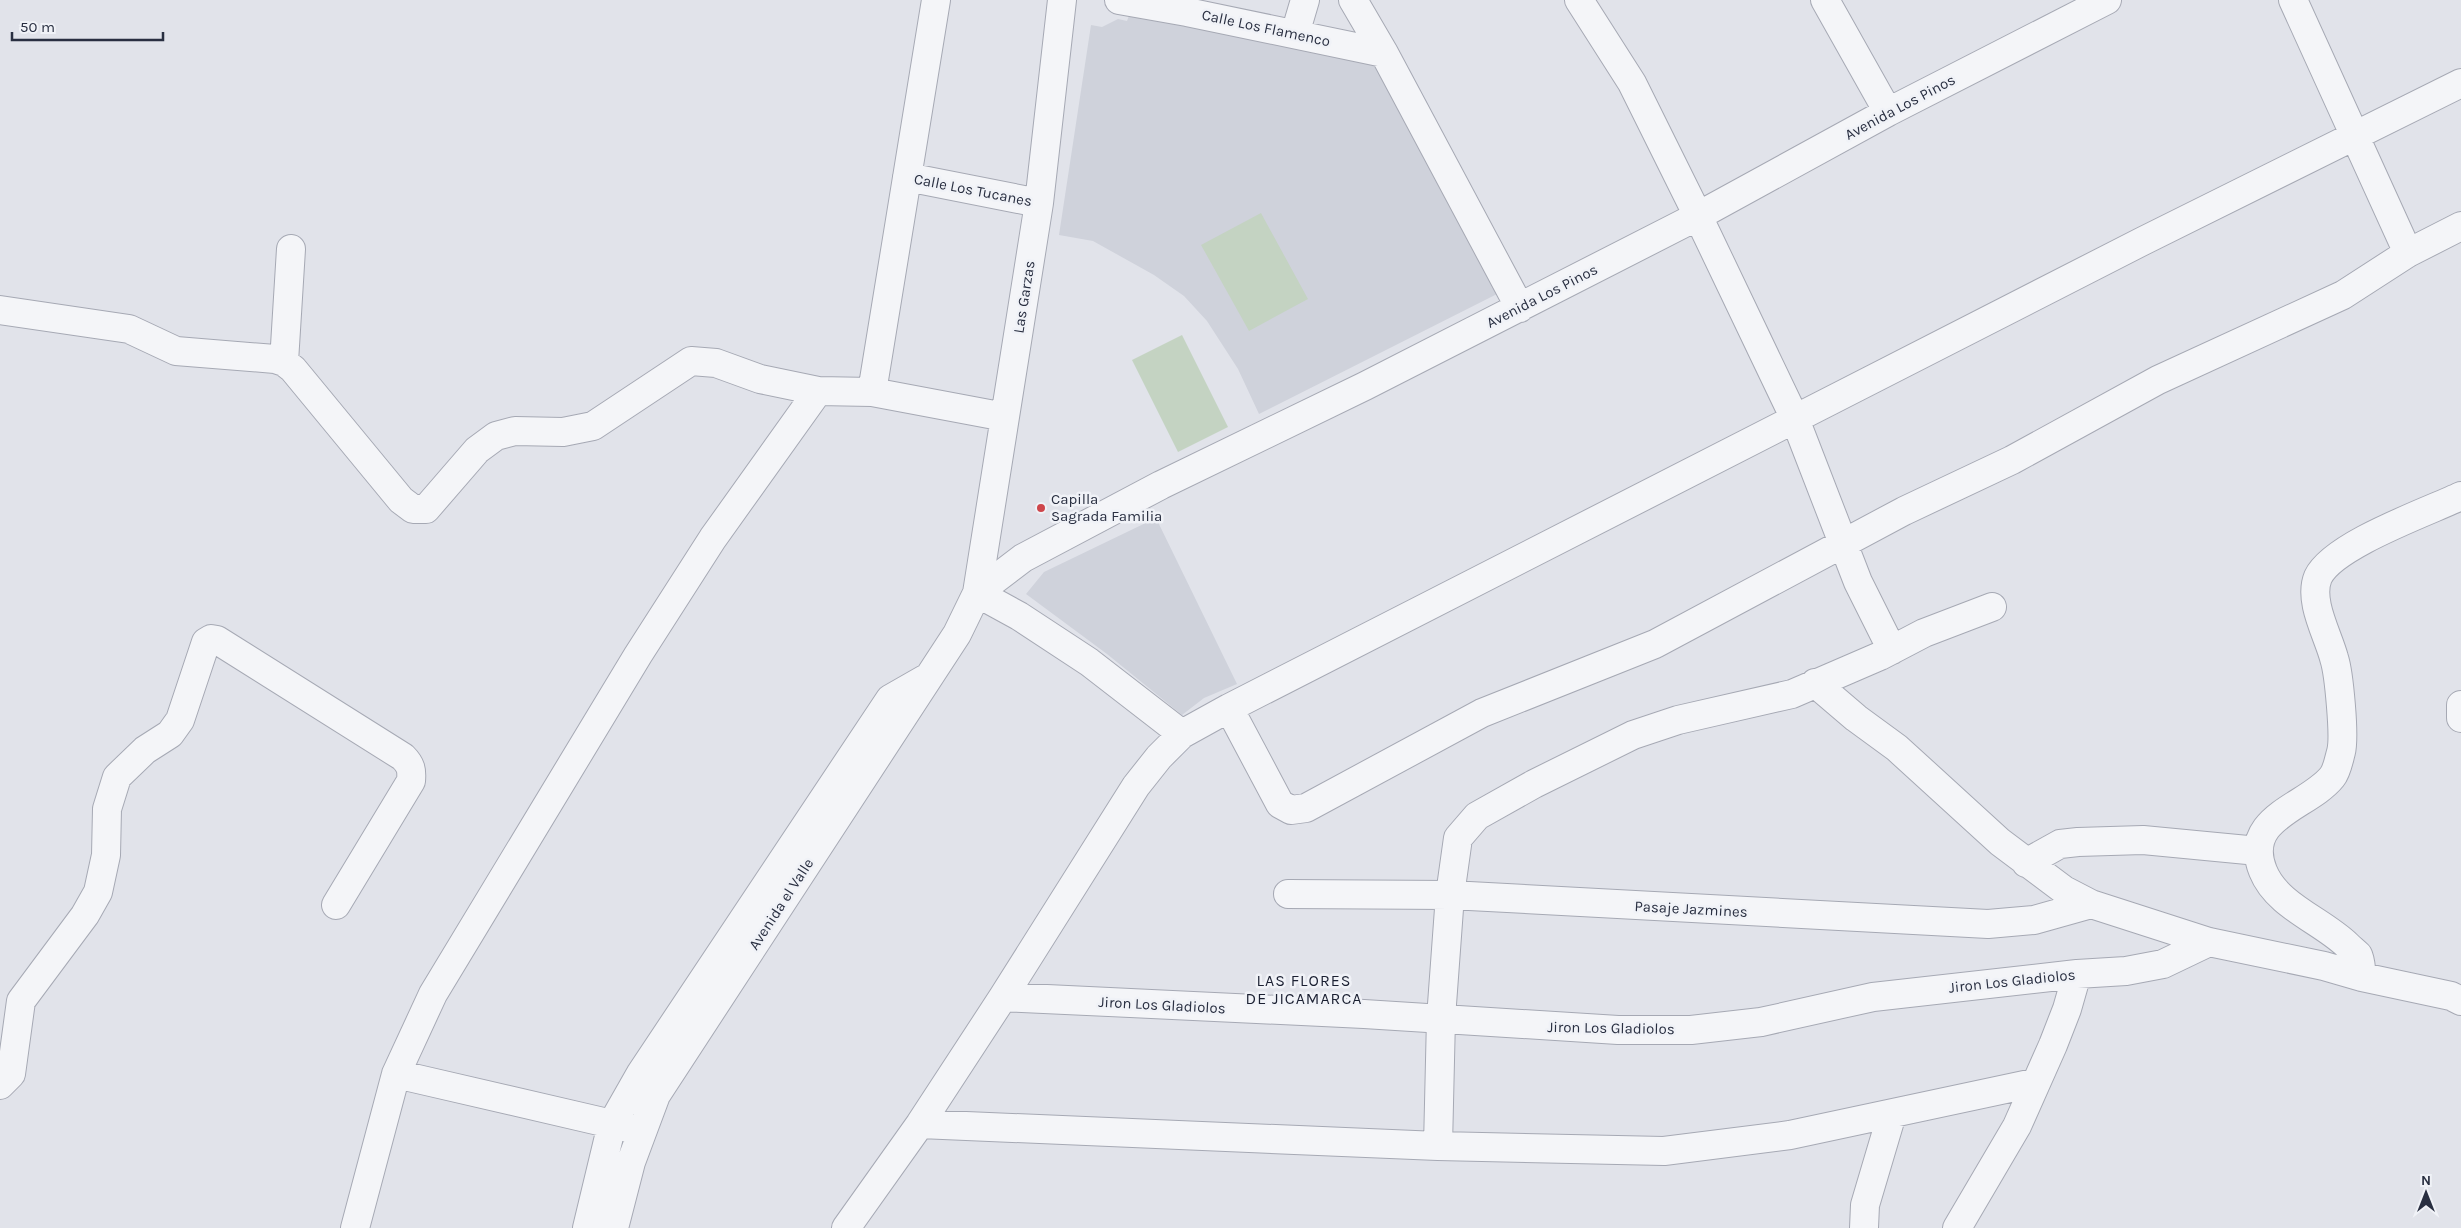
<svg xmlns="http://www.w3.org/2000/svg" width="2461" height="1228" viewBox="0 0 2461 1228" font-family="Karla,sans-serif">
<rect width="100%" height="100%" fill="#e1e3ea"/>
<!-- built -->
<path fill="#cfd2db" d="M1130 13 1384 66 1501 292 1259 414 1238 369 1207 321 1184 296 1154 275 1093 241 1059 235 1091 25 1102 27 1118 19 1127 21Z
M1156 518 1237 684 1204 698 1182 715 1107 654 1026 594 1044 572Z"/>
<!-- grass -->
<path fill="#c4d3c2" d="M1261 213 1308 299 1249 331 1201 245Z
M1182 335 1228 427 1178 452 1132 360Z"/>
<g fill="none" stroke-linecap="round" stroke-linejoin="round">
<defs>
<path id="minor" d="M1119 0 1187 12 1384 53
M1353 0 1384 53 1520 308
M1579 0 1632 83 1698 216 1795 419 1858 582 1892 650
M1825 0 1888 112
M2293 0 2408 253
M1295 34 1305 0
M907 177 1039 203
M0 310 129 329 176 351 275 359 284 362 293 369 401 500 413 509H426L477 450 496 436 515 431 563 432 593 426 691 361 716 363 760 379 818 391 872 392 1005 417
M284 362 291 249
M872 392 936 0
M977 593 1023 558 1161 485 1365 386 1698 216 1888 112 2107 0
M977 593 1019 616 1089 662 1182 734
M1815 683 1856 718 1897 748 2000 842 2064 890 2091 904 2209 942 2324 966 2362 977 2451 996 2461 1001
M2461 705V718
M1229 708 1280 804 1291 810 1306 808 1482 713 1655 644 1904 511 2012 460 2158 380 2343 295 2408 253 2461 226
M2026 863 2060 844 2078 842 2143 840 2258 851
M1288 894 1450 895 1988 924 2034 920 2091 904
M2362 977C2361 971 2361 960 2358 955 2355 952 2350 948 2347 945 2321 920 2277 906 2263 871 2241 817 2308 807 2332 777 2337 771 2339 759 2341 752 2345 737 2339 673 2334 658 2328 635 2308 601 2318 577 2333 545 2427 512 2461 496
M1003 997 1364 1014 1618 1030H1691L1761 1022 1873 997 2077 974 2126 971 2163 964 2209 942
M396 1074 629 1128
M0 1085 11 1074 21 1001 85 915 98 892 106 855 107 809 117 777 145 750 170 734 180 720 206 642 211 639 217 640 403 757C411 765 412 770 411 781L336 905
M920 1124 1438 1146 1664 1151 1790 1135 2034 1083
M1438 1146 1441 1018 1450 895 1458 838 1477 816 1534 784 1633 735 1678 720 1792 694 1880 656 1924 633 1992 607
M355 1228 396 1074 433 994 638 655 713 538 818 391
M587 1228 612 1124 641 1073 890 699 925 679
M614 1228 631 1162 656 1095 957 634 977 593 1039 203 1062 0
M846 1228 920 1124 1003 997 1136 786 1159 757 1182 734 1229 708 2143 241 2461 83
M1864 1228 1865 1205 1892 1114
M1957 1228 2017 1126 2053 1045 2067 1009 2077 974"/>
</defs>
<!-- minor casing -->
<use href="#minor" stroke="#a6a9b4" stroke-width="30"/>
<!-- minor -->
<use href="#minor" stroke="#f4f5f8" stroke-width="28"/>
</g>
<!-- markers -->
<circle fill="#ce464b" stroke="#f0f2f7" stroke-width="2" cx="1041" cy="508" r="5"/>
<g text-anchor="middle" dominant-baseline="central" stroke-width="5" stroke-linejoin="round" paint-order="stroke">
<!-- street labels -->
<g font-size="15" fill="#292f41" stroke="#f0f2f7">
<text transform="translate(1266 28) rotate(12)">Calle Los Flamenco</text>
<text transform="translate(1900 107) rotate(-28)">Avenida Los Pinos</text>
<text transform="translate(973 190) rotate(11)">Calle Los Tucanes</text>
<text transform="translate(1542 296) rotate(-27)">Avenida Los Pinos</text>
<text transform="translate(1024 297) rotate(-81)">Las Garzas</text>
<text transform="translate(781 904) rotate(-57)">Avenida el Valle</text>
<text transform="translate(1691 909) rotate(3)">Pasaje Jazmines</text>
<text transform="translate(2012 981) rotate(-6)">Jiron Los Gladiolos</text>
<text transform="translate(1162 1005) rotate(3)">Jiron Los Gladiolos</text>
<text transform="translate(1611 1028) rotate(1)">Jiron Los Gladiolos</text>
</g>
<!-- poi labels -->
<g font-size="15" fill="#292f41" stroke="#f0f2f7" text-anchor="start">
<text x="1051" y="499">Capilla<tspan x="1051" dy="17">Sagrada Familia</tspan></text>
</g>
<!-- neighbourhood labels -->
<g font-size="16" letter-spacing="1" fill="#1b2032" stroke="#f0f2f7">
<text x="1304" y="980">LAS FLORES<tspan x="1304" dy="18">DE JICAMARCA</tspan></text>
</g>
</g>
<!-- north arrow -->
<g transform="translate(2426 1193)" stroke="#f0f2f7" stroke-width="4" paint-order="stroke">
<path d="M0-4L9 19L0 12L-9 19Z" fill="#292f41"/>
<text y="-8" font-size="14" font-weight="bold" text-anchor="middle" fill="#292f41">N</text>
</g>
<!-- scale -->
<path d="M12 32v8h151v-8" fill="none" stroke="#292f41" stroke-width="2.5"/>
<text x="20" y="32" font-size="15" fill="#292f41" stroke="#f0f2f7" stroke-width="4" paint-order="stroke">50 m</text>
</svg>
